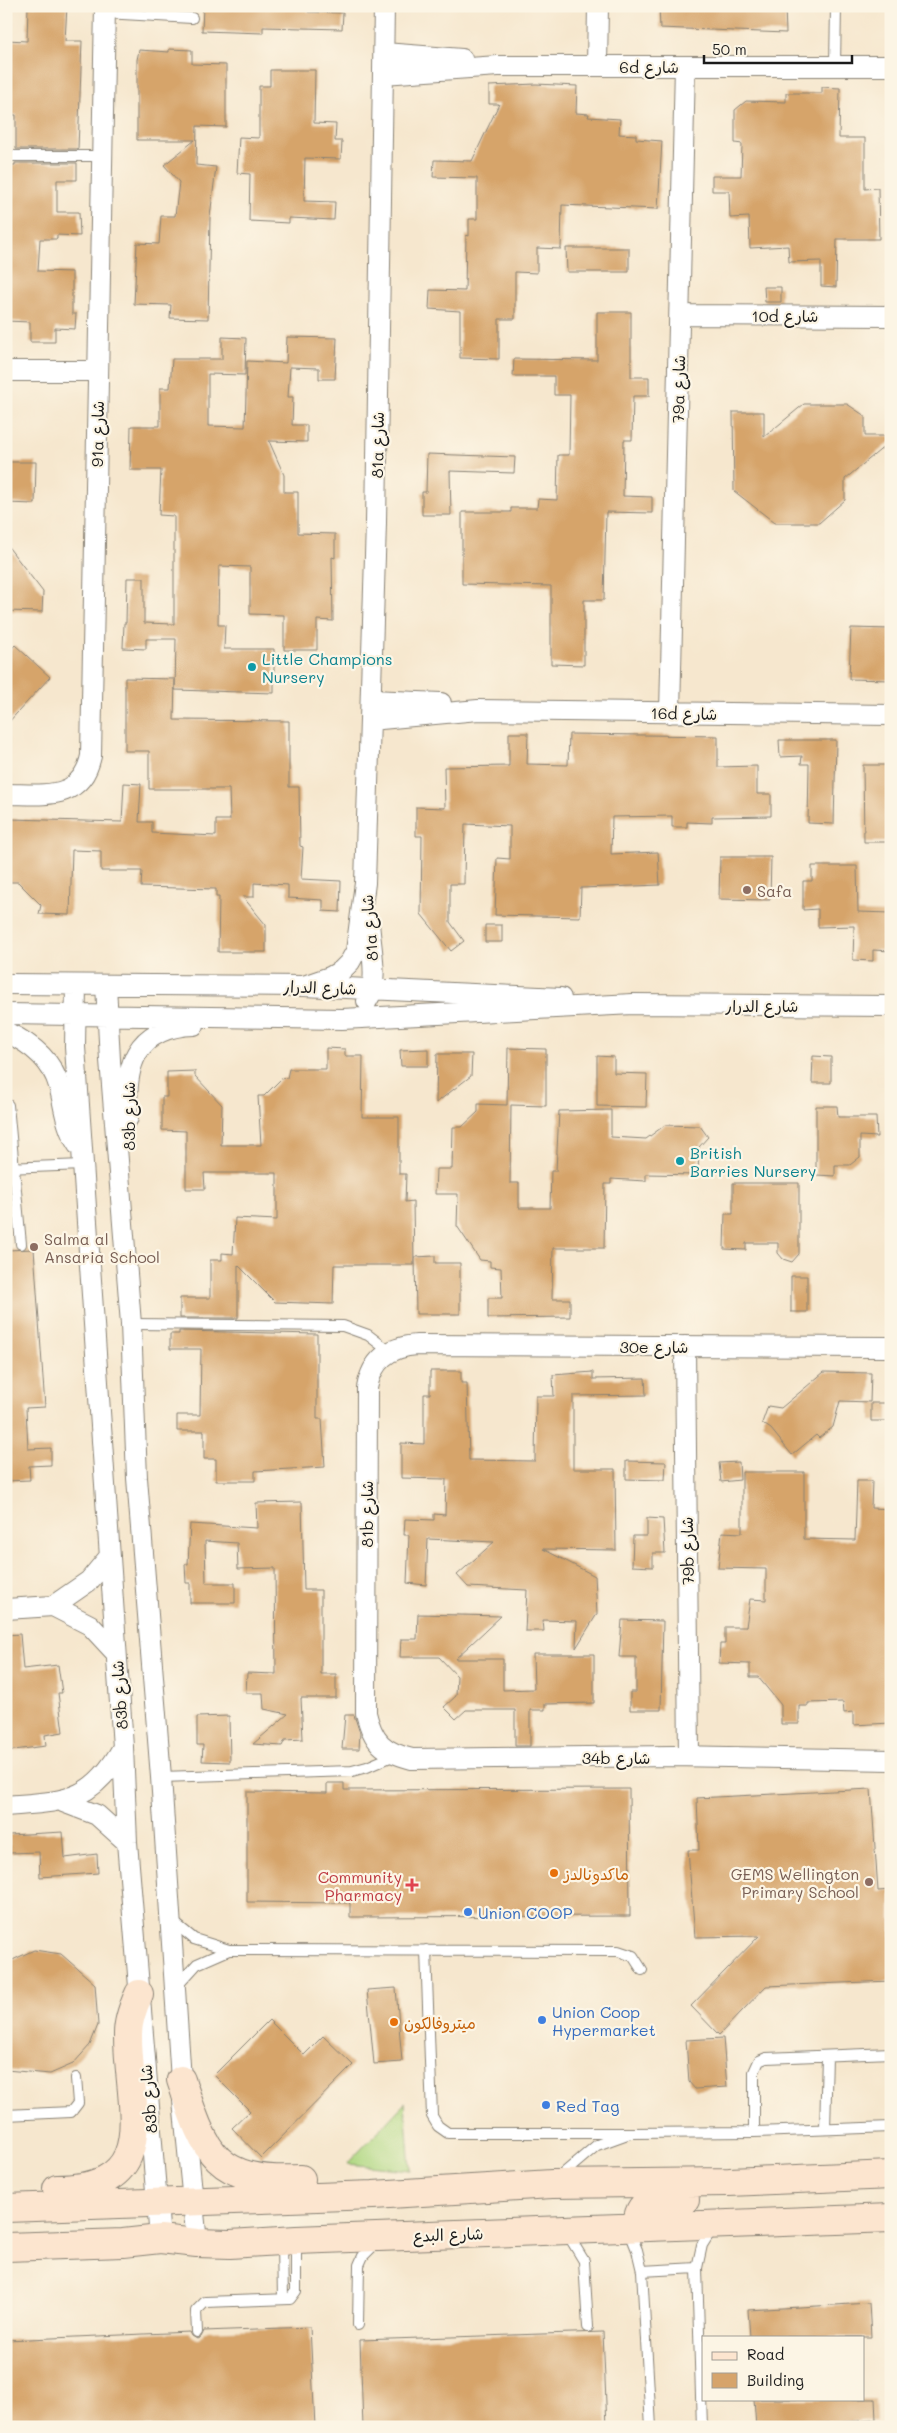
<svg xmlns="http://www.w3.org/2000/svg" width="897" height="2433" viewBox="0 0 897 2433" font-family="Mali,'Playpen Sans Arabic',sans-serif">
<rect width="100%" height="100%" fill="#fcf5e5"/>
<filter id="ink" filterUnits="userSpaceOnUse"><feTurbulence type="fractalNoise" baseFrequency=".02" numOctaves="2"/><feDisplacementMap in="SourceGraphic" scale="10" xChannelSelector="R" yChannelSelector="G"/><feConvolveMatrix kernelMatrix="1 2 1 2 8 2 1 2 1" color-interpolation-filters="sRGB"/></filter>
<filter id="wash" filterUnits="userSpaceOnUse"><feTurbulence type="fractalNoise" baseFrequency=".0096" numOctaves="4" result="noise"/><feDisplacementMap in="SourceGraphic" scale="20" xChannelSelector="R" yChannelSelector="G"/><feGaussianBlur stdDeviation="1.12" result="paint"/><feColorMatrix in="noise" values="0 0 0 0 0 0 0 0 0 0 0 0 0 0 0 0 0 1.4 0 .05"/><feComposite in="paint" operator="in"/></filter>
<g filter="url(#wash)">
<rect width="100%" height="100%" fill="#f6e7ce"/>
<!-- green -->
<path fill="#b0d883" stroke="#667a50" d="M405 2103 410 2170 347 2164Z"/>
<g id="blocks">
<!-- building -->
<path fill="#d6a46b" d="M28 6H67L65 41H82L78 149H16V115H6V40L27 41Z
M203 6H308V12L343 13 342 29 263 27V33L202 31Z
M659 6H785L786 33 660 28Z
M169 49 192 50V64L226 65V127L197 126 196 165 216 167 210 217 208 319 170 318 171 305 134 304 137 243 159 244 161 216H175L179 182 164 165 195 140H137V60L139 50 169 52Z
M270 70H315L314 123 336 124 335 141H342L341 159 305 158 304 201 335 202 334 220 289 218V223L249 221 250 174 237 173 239 137 259 138V86H270Z
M536 84 577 86 576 113 589 114 588 117 620 119 619 134 636 135V139L662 141 658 209 562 205 561 249 537 248V273L515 272V319H499V359L460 358V311L429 309 430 290 465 291 466 235 469 236V219H477V178L433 177 434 160 472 161 499 104H489V86Z
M822 87 840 88 839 138H865V189L878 188 879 239H837L836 287 821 286V261L789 262 788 246 750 248 749 217 730 218 729 191H712V176H741L742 144 735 143V110L746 101 786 102V93H822Z
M15 163H77V180H57V212H79L80 236 57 235V239H40L38 271 72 272V314H76L75 329 55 328V342H30V322L6 321V165H15Z
M566 248H629V272H567Z
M764 287H781V302H765Z
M597 312H631V377H649V396H633L632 440H624L623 496 652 497V513L606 512 604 600H584V665L551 664V586L462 584V512H511V508H537L538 499 557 500 558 455H569L570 395H554V376H513L514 359 597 360Z
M222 337 246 338 245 375 208 374V426L245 427 247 361 286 363 287 337 337 338 335 379H319V368L290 367 288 397H293L292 425H307V442L269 441 284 475V492H298V533L335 534V558L332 557 333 621 317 620V650H284V615L250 614V567L219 566 218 625H225L224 649H274V693L175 690 176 639H146V649L123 648 124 623H126L127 578H144V623L174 624V516L159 515 161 470H130L131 426H160V388H170L172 359H222Z
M804 404H847L865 416V436H891V441L845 479V500L819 523H775L734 491 733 412H764V437Z
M427 454 515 457 514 473 450 471 451 515H422V492H426Z
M6 462H36L35 504 6 503Z
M6 544 43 592 42 612 6 611Z
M851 628 891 629V680L849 679Z
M15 645 50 677 6 725V655Z
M125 678 175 679 174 720 289 721V787H299L300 846 303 847 301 879 341 881 340 912 323 911V900L288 898V885L254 883V897H243L266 925V952H218L219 897H216V889L141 887 142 871H101V851L72 850 70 915 39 914 41 905 18 882H7L11 819 122 822 124 783 141 784 139 822H152V833L216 836V820H230L229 789H149V751H125Z
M509 733H528L527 764 568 765 569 734 718 736V767L757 766V794H771V816L712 817V823L687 822V827H672V816L612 817 611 854 658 852 660 885 581 888 580 917 495 915 497 858 510 859V826L465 824 464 884H450V922L464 941 451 951 421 914 422 836H416V807L445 808 444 767 509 766Z
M779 740H836L834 824 808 823 809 764H801L802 756 780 757Z
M863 765H891V842H864Z
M720 857H771L770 900 719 899Z
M812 866H857L858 912 891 913V951L873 950V961L853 960 854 926 818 927V909L803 910V881H812Z
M485 925H502V942H485Z
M326 1048 345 1049V1056H363L362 1117H399V1174H406L405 1202 413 1201 414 1265H334L333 1304 275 1302 238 1265V1318H180V1298H210V1260H222V1253L233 1254 235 1218 277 1220V1173H204L205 1189H186V1131L162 1130V1097H167V1072L195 1071V1076L222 1105 221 1145H261L258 1096H264L281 1079 287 1078 289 1069H326Z
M508 1048 546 1049V1106L511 1105 510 1183H519V1208H550L551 1171H556L559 1111 611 1110V1137L646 1139 665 1125 700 1126 708 1137 699 1147 698 1175 646 1174V1181L611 1179V1184H605L604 1248H553L552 1299H570V1317L488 1318V1298H502L501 1268 490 1267V1261L480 1260 457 1226 458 1194H435L436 1169H452L453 1127H462L478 1112V1104L507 1105Z
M428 1049V1066H401L400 1050Z
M437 1054H472L471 1076 436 1103Z
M597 1056 614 1057V1073L647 1074 646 1107 597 1106Z
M813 1056 831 1057V1083H812Z
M816 1106H837L838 1117H876L877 1137 860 1136V1157L850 1165H835V1176L816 1175Z
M733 1183H799V1254L792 1262 783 1259 778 1253V1243H746V1250L724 1249 725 1214H733Z
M34 1249 45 1407 26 1408 28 1449 51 1448V1465L29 1466 30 1480 6 1481V1250Z
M435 1256V1263H460V1314H416L415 1257Z
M791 1276H807V1312H791Z
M179 1331 317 1334V1419H322L325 1467 255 1471V1481H216V1459H204V1431H177V1415H200L201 1349H170V1334H179Z
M430 1371H461V1383H467L469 1460 535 1461 536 1396H554L553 1375 593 1372V1379L645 1378 646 1395 573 1396V1469H615L616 1550 543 1549 595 1576 597 1614 576 1648 577 1621 543 1620 544 1631H525L527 1590 468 1587 457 1575 494 1542 428 1539 426 1585 407 1583 409 1535H404L405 1519 434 1520V1514L445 1515 446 1479 401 1478V1443L424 1444V1394H430Z
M824 1372 871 1373 870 1402 840 1401 833 1427 819 1438 816 1435 792 1455 771 1429 762 1423 768 1406 781 1408Z
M871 1403H888V1421H871Z
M626 1461 666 1462 665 1480 626 1479Z
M739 1462 740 1480 721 1482 719 1463Z
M742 1472H804V1539L855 1540 857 1481H872L871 1508 891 1509 888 1560H891V1723L853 1725V1712L844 1713 843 1702 808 1703V1706H799V1724H781V1705L758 1677H750V1664L719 1663 720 1644H725V1627H746L750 1599 766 1600V1569L718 1568 722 1532 742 1533Z
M302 1502 304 1590H321V1674H336V1698H301L303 1739 285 1740 282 1746 253 1744 288 1714 264 1709 263 1693H246L247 1673 276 1674 275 1568 238 1569 237 1543 205 1541 206 1583H235V1603H190V1583H186L185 1564H188L190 1524 257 1528 256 1503Z
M647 1518 663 1519 665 1553H653V1567L632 1566 633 1536H647Z
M418 1614 501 1616 455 1659H503V1690L534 1689 533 1654H594V1703L545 1704V1710H530V1746H515V1710H466L456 1719 444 1707 456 1696 457 1676 439 1657H400L401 1639H417Z
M622 1620 663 1621 661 1710H630V1692H636V1657H619Z
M20 1634 23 1669 58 1665 62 1693H58L63 1732 45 1735 46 1746 6 1751V1635Z
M345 1715H354L360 1733 359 1749H342Z
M229 1716 230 1762 202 1761 203 1745H197V1717Z
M327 1783H344V1790L629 1789 630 1916 350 1917V1903L247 1902V1792L327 1793Z
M871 1789 878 1891 891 1890V1981L766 1986 719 2035 691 2006 759 1936 695 1937 688 1850H699L697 1798Z
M63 1832 65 1858 97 1854 98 1873 40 1877 39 1852 10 1853 9 1835Z
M34 1950 61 1954 95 1984 98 2025 90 2045 73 2064 50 2074 6 2070V1963Z
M396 1988 402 2062 374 2064 367 1990Z
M269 2020 304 2055 323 2036 353 2065 261 2158 232 2128 250 2111 214 2075Z
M723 2038 727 2087 695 2089 689 2082 686 2040Z
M869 2303 871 2337H750L748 2310Z
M310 2327 315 2427H6V2340L190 2332 192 2336 197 2339 201 2337 204 2331Z
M603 2332 607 2427H363L360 2340Z
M754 2399H875L876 2420 756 2427Z"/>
</g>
</g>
<g filter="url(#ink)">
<use href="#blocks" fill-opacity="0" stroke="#898275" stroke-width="1"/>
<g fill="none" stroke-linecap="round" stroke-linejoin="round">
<defs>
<path id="lane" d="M105 13 192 18
M835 66 836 6
M6 156H102
M8 1105 21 1244
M6 1168 83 1165
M131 1324 343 1326 368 1335 389 1351
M161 1777 352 1771 367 1767 395 1755
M171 1920 194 1939 229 1950 618 1951 633 1956 642 1970
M426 1950 432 2116 438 2126 448 2133H630
M176 1987 197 1964 229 1950
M6 2115 71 2112 78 2103 76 2078
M825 2129 827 2056
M754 2132V2072L759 2061 766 2058 891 2053
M557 2179 597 2145 630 2133 754 2132 891 2127
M629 2230 637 2250 642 2271 651 2427
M567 2233 584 2261 588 2327
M282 2243 283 2299
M642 2271 697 2268
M358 2325 359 2265 363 2256 377 2242
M197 2332 196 2311 205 2302 290 2299 296 2291V2242
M702 2427 697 2268 702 2245 712 2229"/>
<path id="street" d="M384 53 462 59
M597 66 598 6
M383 74 498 66H891
M680 315 891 316
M6 371H98
M371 700 441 703
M670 713 685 66
M370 720 478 710 891 715
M6 794C43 794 81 802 91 756L105 6
M6 984 304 986 561 998
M76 985 75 1047 123 1747 127 1842 160 2239
M106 985 110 1060 131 1324 137 1478 161 1777 181 2080 197 2243
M304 986 330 977 341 971 350 962 356 951 365 883 376 523 384 6
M367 1001C380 983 370 944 369 922
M6 1014 342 1019 633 1004 891 1006
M6 1032C30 1043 52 1060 59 1086 65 1107 65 1126 78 1145
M128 1118C124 1067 134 1027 194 1025
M685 1346 689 1756
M891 1347 417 1345C389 1347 372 1360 367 1388L366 1713C373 1742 383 1752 412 1759L673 1756 891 1760
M53 1606 90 1625 116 1653
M6 1609 53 1606 89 1581 110 1556
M63 1802 97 1815 127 1842
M6 1806C65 1801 92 1803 123 1747"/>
<path id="secondary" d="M181 2080C206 2155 215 2183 301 2179
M57 2189C165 2188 127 2105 128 2034 128 2020 133 2007 139 1994
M6 2208 373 2195 552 2184 729 2182 891 2175
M637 2227C638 2194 659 2201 685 2200
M6 2247 123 2243 160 2239 197 2243 230 2244 296 2240 891 2218"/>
</defs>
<!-- lane casing -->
<use href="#lane" stroke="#898275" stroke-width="12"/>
<!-- street casing -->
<use href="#street" stroke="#898275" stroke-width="22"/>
<!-- secondary casing -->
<use href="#secondary" stroke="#898275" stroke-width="30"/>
<!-- lane -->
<use href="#lane" stroke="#fff" stroke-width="10"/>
<!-- street -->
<use href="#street" stroke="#fff" stroke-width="20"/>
<!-- secondary -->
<use href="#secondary" stroke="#fce5cf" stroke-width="28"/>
</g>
</g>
<!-- markers -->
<g fill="#0f9aa8" stroke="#fcf5e5" stroke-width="2">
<circle cx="252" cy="667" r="5"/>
<circle cx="680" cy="1161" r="5"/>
</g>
<g fill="#8d6e63" stroke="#fcf5e5" stroke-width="2">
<circle cx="747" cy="890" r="5"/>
<circle cx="34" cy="1247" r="5"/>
<circle cx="869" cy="1882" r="5"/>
</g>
<g fill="#e8710a" stroke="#fcf5e5" stroke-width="2">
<circle cx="554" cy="1873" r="5"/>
<circle cx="394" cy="2022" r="5"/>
</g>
<path fill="#e0444e" stroke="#fcf5e5" stroke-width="2" d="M409.5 1877.5h5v5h5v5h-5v5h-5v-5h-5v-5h5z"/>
<g fill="#3f7fe0" stroke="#fcf5e5" stroke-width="2">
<circle cx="468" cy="1912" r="5"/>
<circle cx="542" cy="2020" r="5"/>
<circle cx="546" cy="2105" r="5"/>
</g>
<g text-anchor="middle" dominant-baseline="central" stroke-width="4.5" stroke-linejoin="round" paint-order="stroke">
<!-- street labels -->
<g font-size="16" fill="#1c1c1c" stroke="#fcf5e5">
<text x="649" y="66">6d شارع</text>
<text x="785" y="315">10d شارع</text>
<text transform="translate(678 389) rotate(-89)">79a شارع</text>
<text transform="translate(97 434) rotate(-89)">91a شارع</text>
<text transform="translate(377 445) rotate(-89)">81a شارع</text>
<text transform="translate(684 713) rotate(1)">16d شارع</text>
<text transform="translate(369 928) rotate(-95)">81a شارع</text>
<text transform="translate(320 987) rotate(2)">شارع الدرار</text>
<text x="762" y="1005">شارع الدرار</text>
<text transform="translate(128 1116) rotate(-90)">83b شارع</text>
<text x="654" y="1346">30e شارع</text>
<text transform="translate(366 1514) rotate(-90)">81b شارع</text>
<text transform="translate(687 1551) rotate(-91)">79b شارع</text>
<text transform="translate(119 1695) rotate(-94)">83b شارع</text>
<text x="616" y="1757">34b شارع</text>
<text transform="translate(148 2099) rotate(-95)">83b شارع</text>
<text transform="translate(448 2234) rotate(-2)">شارع البدع</text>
</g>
<!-- culture labels -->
<g font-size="16" fill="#0d838f" stroke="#fcf5e5" text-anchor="start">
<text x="262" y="658">Little Champions<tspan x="262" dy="18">Nursery</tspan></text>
<text x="690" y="1152">British<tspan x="690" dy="18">Barries Nursery</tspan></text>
</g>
<!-- education labels -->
<g font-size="16" fill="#785e54" stroke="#fcf5e5" text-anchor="start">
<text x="757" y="890">Safa</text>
<text x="44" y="1238">Salma al<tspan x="44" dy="18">Ansaria School</tspan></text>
<text x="859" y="1873" text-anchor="end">GEMS Wellington<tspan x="859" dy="18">Primary School</tspan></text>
</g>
<!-- food labels -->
<g font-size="16" fill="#c56008" stroke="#fcf5e5" text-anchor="start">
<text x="564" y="1873">ماكدونالدز</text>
<text x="404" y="2022">ميتروفالكون</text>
</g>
<!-- health labels -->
<g font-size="16" fill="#be3a42" stroke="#fcf5e5" text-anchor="end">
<text x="402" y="1876">Community<tspan x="402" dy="18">Pharmacy</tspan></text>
</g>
<!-- shop labels -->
<g font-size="16" fill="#366cbe" stroke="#fcf5e5" text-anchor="start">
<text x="478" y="1912">Union COOP</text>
<text x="552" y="2011">Union Coop<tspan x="552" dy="18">Hypermarket</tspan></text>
<text x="556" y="2105">Red Tag</text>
</g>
</g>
<!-- margin -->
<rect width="897" height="2433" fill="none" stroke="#fcf5e5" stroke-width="25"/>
<!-- legend -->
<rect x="702" y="2336" width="162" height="65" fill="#fcf5e5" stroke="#a29e95"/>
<rect x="712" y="2352" width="25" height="8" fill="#fce5cf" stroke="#a29e95"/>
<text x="747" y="2360" font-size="15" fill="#1c1c1c">Road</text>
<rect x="712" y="2373" width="25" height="15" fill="#d6a46b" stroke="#a29e95"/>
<text x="747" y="2386" font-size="15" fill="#1c1c1c">Building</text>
<!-- scale -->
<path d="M704 55v8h148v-8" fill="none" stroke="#1c1c1c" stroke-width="2.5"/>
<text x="712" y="55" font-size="15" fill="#1c1c1c" stroke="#fcf5e5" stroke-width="4" paint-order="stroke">50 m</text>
</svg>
